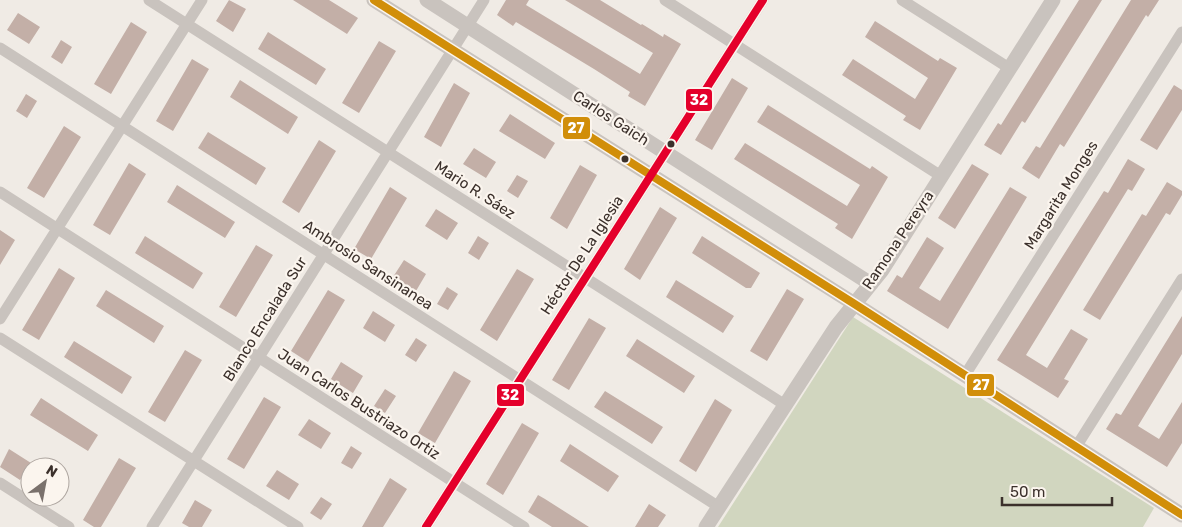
<svg xmlns="http://www.w3.org/2000/svg" width="1182" height="527" viewBox="0 0 1182 527" font-family="Rubik,sans-serif">
<rect width="100%" height="100%" fill="#f0ebe5"/>
<!-- green -->
<path fill="#d1d6bf" d="M853 317 1154 508 1143 527H718Z"/>
<!-- building -->
<path fill="#c3afa7" d="M229 0 246 9 233 32 216 21Z
M293 0H329L358 18 347 34Z
M506 0H529L526 5 640 74 653 53 565 0H600L641 25 642 24 663 37 664 34 681 44 645 106 628 96 630 92 594 69 516 22 513 26 497 15Z
M1079 0H1102L1025 123 1022 121 1001 155 984 145 998 123 1001 125Z
M1131 0H1159L1148 17 1146 15 1064 147 1060 144 1039 179 1022 168 1036 146 1040 148Z
M18 13 40 27 29 44 7 30Z
M875 21 938 61 940 58 957 68 920 130 903 120 906 116 842 75 853 59 915 99 928 78 865 37Z
M131 22 147 32 111 94 94 84Z
M268 32 326 69 316 85 258 49Z
M61 40 72 47 62 64 51 57Z
M379 41 396 51 359 113 342 103Z
M192 59 209 69 173 131 156 121Z
M732 78 748 88 712 150 695 140Z
M240 80 298 117 288 134 230 97Z
M454 83 470 93 441 147 424 137Z
M1174 85 1182 90V110L1157 150 1140 140Z
M26 94 37 101 27 118 16 111Z
M768 105 870 169 872 166 888 177 852 239 835 228 838 224 734 159 745 143 847 206 860 185 757 122Z
M510 114 555 143 545 159 499 131Z
M64 126 81 137 44 198 27 188Z
M208 132 266 168 256 185 198 148Z
M319 140 336 151 299 213 282 202Z
M474 148 496 162 486 178 463 164Z
M1128 159 1145 169 1132 191 1128 189 1026 355 1047 368 1071 329 1088 339 1064 379 1069 381 1058 398 997 360 1104 191 1108 193Z
M129 163 146 174 110 235 93 225Z
M972 164 989 174 955 229 938 218Z
M580 165 597 175 567 229 550 218Z
M517 175 528 181 518 198 507 191Z
M1167 182 1182 191V195L1170 215 1166 213 1100 320 1083 310 1142 214 1146 216Z
M177 185 235 222 225 238 167 202Z
M390 187 407 198 371 259 354 249Z
M1010 187 1027 197 948 329 887 291 897 275 902 278 927 237 944 248 919 288 940 301Z
M660 207 677 218 640 280 624 269Z
M436 209 458 223 447 240 425 226Z
M0 230 15 240 0 265Z
M145 236 203 273 193 289 135 253Z
M478 236 489 243 479 260 468 253Z
M702 236 760 273 751 288H746L692 253Z
M256 245 273 255 236 317 219 307Z
M404 260 426 274 416 291 393 277Z
M59 268 75 278 39 340 22 330Z
M517 269 534 279 497 341 480 330Z
M676 280 734 316 723 333 666 297Z
M447 287 458 294 448 310 437 304Z
M787 289 804 299 767 361 750 351Z
M106 290 164 326 154 343 96 306Z
M328 290 345 300 308 362 291 351Z
M373 311 395 325 385 342 363 328Z
M1182 316V354L1138 426 1159 439 1182 402V443L1167 467 1106 429 1116 413 1121 415Z
M589 318 606 328 569 390 552 380Z
M416 338 427 345 416 362 405 355Z
M637 339 695 376 684 393 626 356Z
M74 341 132 377 122 394 64 357Z
M185 350 202 360 165 422 148 412Z
M341 362 363 376 353 393 331 379Z
M454 371 471 381 435 443 418 433Z
M385 389 396 396 385 413 374 406Z
M605 391 663 427 652 444 594 407Z
M264 397 281 407 244 469 227 459Z
M41 398 98 435 88 451 30 415Z
M715 399 732 410 696 472 679 461Z
M309 419 331 433 321 449 298 435Z
M522 423 539 433 503 495 486 484Z
M570 444 619 476 608 492 560 461Z
M351 446 362 453 352 469 341 463Z
M9 449 31 463 20 480 0 467Z
M119 458 136 468 101 527H94L83 520Z
M277 470 299 484 289 500 266 486Z
M390 478 407 489 383 527H362Z
M538 495 545 499 589 527H552L528 512Z
M321 497 332 504 321 520 310 513Z
M195 500 212 510 202 527H189L182 523Z
M649 504 666 515 658 527H635Z"/>
<g fill="none" stroke-linecap="round" stroke-linejoin="round">
<!-- minor -->
<path stroke="#c9c3be" stroke-width="11" d="M149 0 785 405
M665 0 941 176
M902 0 1009 68
M0 48 719 507
M0 192 524 527
M0 319 202 0
M0 338 298 527
M965 375 1182 32
M1076 447 1182 279
M0 483 69 527
M152 527 484 0
M426 527 763 0"/>
<!-- tertiary -->
<path stroke="#c9c3be" stroke-width="15" d="M374 0 853 303 1182 515
M427 0 871 284
M706 527 836 327 882 270 1053 0"/>
<defs>
<path id="bus-1" d="M374 0 853 303 1182 515"/>
<path id="bus-2" d="M426 527 763 0"/>
</defs>
<!-- bus-1 casing -->
<use href="#bus-1" stroke="#fbf5ee" stroke-width="11"/>
<!-- bus-2 casing -->
<use href="#bus-2" stroke="#fbf5ee" stroke-width="11"/>
<!-- bus-1 -->
<use href="#bus-1" stroke="#d18e09" stroke-width="8"/>
<!-- bus-2 -->
<use href="#bus-2" stroke="#e4002b" stroke-width="8"/>
</g>
<!-- markers -->
<g fill="#3b302b" stroke="#fbf5ee" stroke-width="2">
<circle cx="671" cy="144" r="4.5"/>
<circle cx="625" cy="159" r="4.5"/>
</g>
<g text-anchor="middle" dominant-baseline="central" stroke-width="4.5" stroke-linejoin="round" paint-order="stroke">
<!-- street labels -->
<g font-size="15" fill="#3b302b" stroke="#fbf5ee">
<text transform="translate(611 118) rotate(33)">Carlos Gaich</text>
<text transform="translate(475 190) rotate(33)">Mario R. Sáez</text>
<text transform="translate(1061 195) rotate(-58)">Margarita Monges</text>
<text transform="translate(898 240) rotate(-56)">Ramona Pereyra</text>
<text transform="translate(582 255) rotate(-57)">Héctor De La Iglesia</text>
<text transform="translate(368 265) rotate(33)">Ambrosio Sansinanea</text>
<text transform="translate(265 319) rotate(-58)">Blanco Encalada Sur</text>
<text transform="translate(359 404) rotate(33)">Juan Carlos Bustriazo Ortiz</text>
</g>
</g>
<g stroke="#fbf5ee" stroke-width="2">
<rect x="685" y="88" width="28" height="24" rx="5" fill="#e4002b"/>
<rect x="562" y="116" width="29" height="24" rx="5" fill="#d18e09"/>
<rect x="966" y="373" width="29" height="24" rx="5" fill="#d18e09"/>
<rect x="496" y="383" width="29" height="24" rx="5" fill="#e4002b"/>
</g>
<g font-size="14" text-anchor="middle" font-weight="bold" fill="#fff">
<text x="699" y="105">32</text>
<text x="576" y="133">27</text>
<text x="981" y="390">27</text>
<text x="510" y="400">32</text>
</g>
<!-- north arrow -->
<g transform="translate(45 482) rotate(32)"><circle r="24" fill="#fbf5ee" stroke="#aea6a0"/>
<path d="M0-4L9 19L0 12L-9 19Z" fill="#7a716c"/>
<text y="-8" font-size="14" font-weight="bold" text-anchor="middle" fill="#3b302b">N</text>
</g>
<!-- scale -->
<path d="M1002 497v8h110v-8" fill="none" stroke="#3b302b" stroke-width="2.5"/>
<text x="1010" y="497" font-size="15" fill="#3b302b" stroke="#fbf5ee" stroke-width="4" paint-order="stroke">50 m</text>
</svg>
